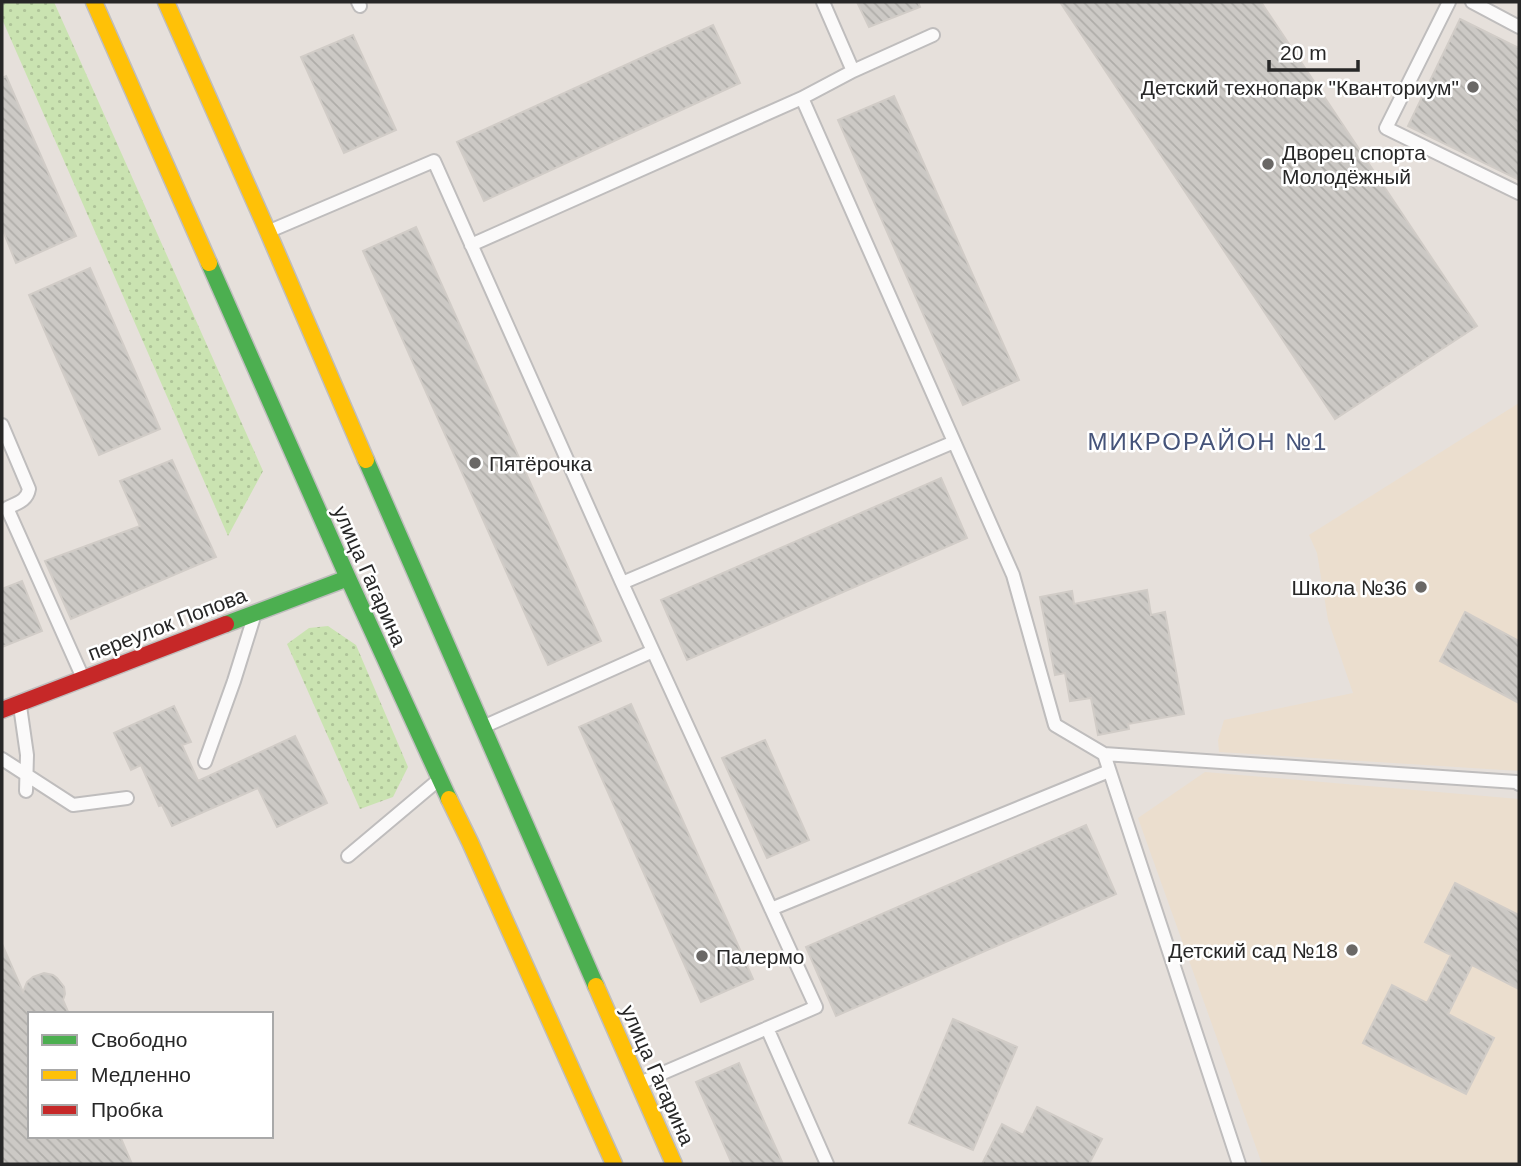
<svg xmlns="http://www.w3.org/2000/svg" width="1521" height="1166" viewBox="0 0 1521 1166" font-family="Arial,sans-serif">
<defs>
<pattern id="grass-dots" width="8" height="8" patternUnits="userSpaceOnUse" patternTransform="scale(1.75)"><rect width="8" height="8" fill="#cae3b1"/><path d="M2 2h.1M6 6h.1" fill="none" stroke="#aec398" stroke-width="1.8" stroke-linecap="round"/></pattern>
<pattern id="building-back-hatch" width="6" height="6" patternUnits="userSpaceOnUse" patternTransform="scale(1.75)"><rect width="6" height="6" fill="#ccc9c5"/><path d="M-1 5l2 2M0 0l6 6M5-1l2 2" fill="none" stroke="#afada9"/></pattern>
</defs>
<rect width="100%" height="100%" fill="#e6e0db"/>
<!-- education -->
<path fill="#ebdece" d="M1519 403V771L1219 752 1218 740 1224 720 1353 693 1328 620 1317 553 1309 535Z
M1205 772 1519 799V1164H1262L1138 818Z"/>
<!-- grass -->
<path fill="url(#grass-dots)" d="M2 2H54L263 471 228 536 2 19Z
M328 626 356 645 408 767 393 797 360 809 287 644 309 628Z"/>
<!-- building -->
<path fill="url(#building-back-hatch)" stroke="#d1ccc7" stroke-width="2" d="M857 2H918L920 7 869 27Z
M1060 2H1261L1477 326 1335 419Z
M1460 19 1519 48V180L1408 126Z
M713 25 740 83 484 201 457 142Z
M353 35 396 130 344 153 301 57Z
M6 76 76 236 16 263 2 228V78Z
M894 96 1019 380 963 405 838 120Z
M416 227 601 641 548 665 363 251Z
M90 268 160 429 99 455 29 295Z
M172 460 216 557 71 619 45 561 140 526 120 481Z
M941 478 967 538 687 660 661 600Z
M22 581 42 631 2 647V589Z
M1147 590 1151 615 1165 612 1184 714 1128 724 1129 729 1098 735 1091 698 1070 701 1065 673 1055 675 1040 597 1072 591 1074 604Z
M1465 612 1519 641V703L1440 661Z
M631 704 753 979 701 1002 579 727Z
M174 706 191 742 182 745 198 781 295 736 327 803 277 827 258 788 172 826 162 805 159 806 141 765 131 770 114 733Z
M765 740 809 840 767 858 722 758Z
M1086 825 1116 894 836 1016 806 947Z
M1455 883 1519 915V989L1472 965 1448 1014 1494 1038 1466 1094 1363 1043 1392 985 1427 1003 1451 955 1425 942Z
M2 944 23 992 27 982 33 977 44 973 53 975 57 978 64 987 65 994 63 1000 69 1014H30V1136H120L132 1164H2Z
M953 1019 1017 1047 973 1150 909 1123Z
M739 1063 762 1117 783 1164H732L696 1082Z
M1037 1107 1102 1139 1089 1164H982L1002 1124 1023 1135Z"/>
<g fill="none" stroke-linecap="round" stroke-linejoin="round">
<defs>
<path id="lane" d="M358 2 360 6
M823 2 853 71
M1449 2 1386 128 1519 193
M1472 2 1519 27
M802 98 1013 575 1055 725 1104 754 1516 782 1519 784
M272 230 434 161 622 583
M471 245 802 98 853 71 933 35
M2 425 29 489C27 501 17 503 7 508L83 678
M20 706 27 755 26 791
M485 726 653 651 622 583 954 442
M1104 754 1239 1164
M2 759 73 805 127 798
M205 762 234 681 253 620
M348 856 436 782
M771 909 1109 771
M767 1028 827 1164
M642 1082 816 1007 653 651"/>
<path id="fast" d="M209 263 348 578 449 799
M366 460 596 986
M226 624 348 578"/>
<path id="slow" d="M94 2 209 263
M166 2 268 232 366 460
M449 799 470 842 614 1164
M596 986 674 1164"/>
<path id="jam" d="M2 710 226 624"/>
</defs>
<!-- lane casing -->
<use href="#lane" stroke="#bfbdbd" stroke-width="16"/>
<!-- fast casing -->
<use href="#fast" stroke="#bfbdbd" stroke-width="19"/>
<!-- slow casing -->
<use href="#slow" stroke="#bfbdbd" stroke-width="19"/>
<!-- jam casing -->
<use href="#jam" stroke="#bfbdbd" stroke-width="19"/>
<!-- lane -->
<use href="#lane" stroke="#fbfafa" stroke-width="12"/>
<!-- fast -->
<use href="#fast" stroke="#4caf50" stroke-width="16"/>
<!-- slow -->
<use href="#slow" stroke="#ffc107" stroke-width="16"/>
<!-- jam -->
<use href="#jam" stroke="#c62828" stroke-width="16"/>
</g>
<!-- markers -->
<g fill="#6a6866" stroke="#fff" stroke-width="2.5">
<circle cx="1473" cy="87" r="7"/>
<circle cx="1268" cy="164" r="7"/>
<circle cx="475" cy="463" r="7"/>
<circle cx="1421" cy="587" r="7"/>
<circle cx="1352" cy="950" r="7"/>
<circle cx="702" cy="956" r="7"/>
</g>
<g text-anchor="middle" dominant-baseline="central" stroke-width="5" stroke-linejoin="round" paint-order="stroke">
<!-- poi labels -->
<g font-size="21" fill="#272727" stroke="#fff" text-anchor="end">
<text x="1459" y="87">Детский технопарк "Кванториум"</text>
<text x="1282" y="152" text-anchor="start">Дворец спорта<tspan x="1282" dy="24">Молодёжный</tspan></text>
<text x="489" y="463" text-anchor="start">Пятёрочка</text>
<text x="1407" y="587">Школа №36</text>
<text x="1338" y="950">Детский сад №18</text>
<text x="716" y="956" text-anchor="start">Палермо</text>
</g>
<!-- street labels -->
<g font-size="21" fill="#272727" stroke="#fff">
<text transform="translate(370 576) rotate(66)">улица Гагарина</text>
<text transform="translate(167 624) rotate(-21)">переулок Попова</text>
<text transform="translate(658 1075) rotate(66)">улица Гагарина</text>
</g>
<!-- quarter labels -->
<g font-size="24" letter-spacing="2" fill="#455379" stroke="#fff">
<text x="1208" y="441">МИКРОРАЙОН №1</text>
</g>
</g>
<!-- border -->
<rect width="1521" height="1166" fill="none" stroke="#272727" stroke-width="7"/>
<!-- legend -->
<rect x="28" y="1012" width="245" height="126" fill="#ffffff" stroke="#a9a9a9" stroke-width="2"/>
<rect x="42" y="1035" width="35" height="10" fill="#4caf50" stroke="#a9a9a9" stroke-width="2"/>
<text x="91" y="1047" font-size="21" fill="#272727">Свободно</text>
<rect x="42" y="1070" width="35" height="10" fill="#ffc107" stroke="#a9a9a9" stroke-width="2"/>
<text x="91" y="1082" font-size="21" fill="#272727">Медленно</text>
<rect x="42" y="1105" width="35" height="10" fill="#c62828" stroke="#a9a9a9" stroke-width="2"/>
<text x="91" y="1117" font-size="21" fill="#272727">Пробка</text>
<!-- scale -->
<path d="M1269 60v10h89v-10" fill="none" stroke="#272727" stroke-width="3.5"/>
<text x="1280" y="60" font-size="21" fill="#272727" stroke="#ffffff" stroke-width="5" paint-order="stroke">20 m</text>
</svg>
